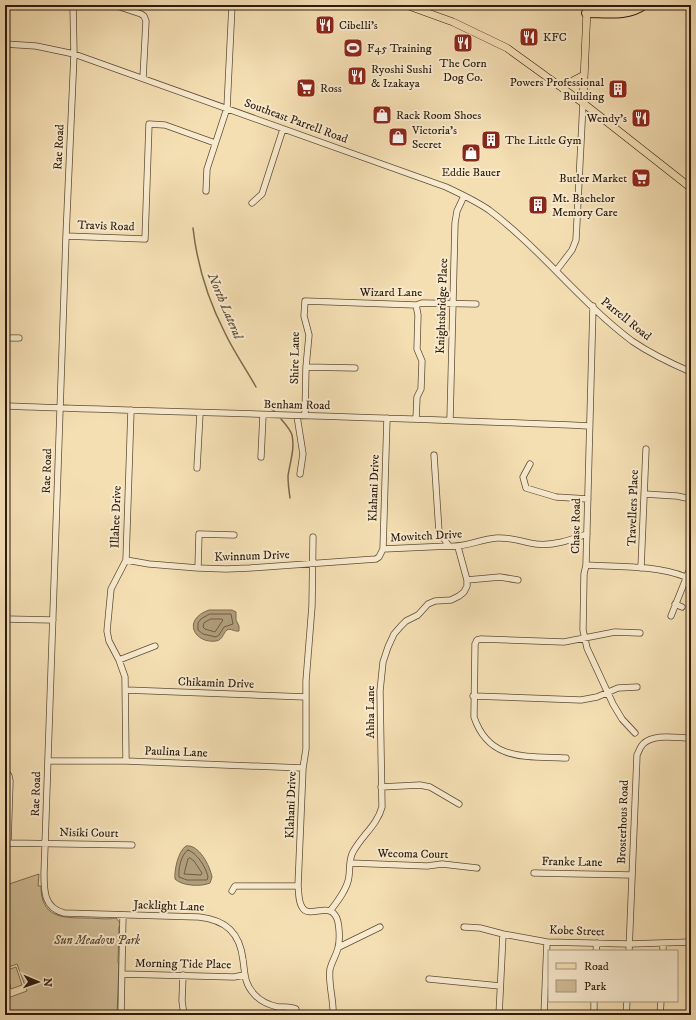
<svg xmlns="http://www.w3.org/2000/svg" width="696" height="1020" viewBox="0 0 696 1020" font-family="'IM FELL DW Pica',serif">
<rect width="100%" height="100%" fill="#f4dfb3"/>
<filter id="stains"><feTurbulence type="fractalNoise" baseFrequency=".005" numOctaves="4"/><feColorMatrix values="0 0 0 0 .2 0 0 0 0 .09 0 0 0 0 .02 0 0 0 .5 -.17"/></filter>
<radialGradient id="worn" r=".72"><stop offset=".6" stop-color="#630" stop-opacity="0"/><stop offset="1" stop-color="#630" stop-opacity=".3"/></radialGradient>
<!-- green -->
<path fill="#d2be97" stroke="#7f6d52" d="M39 874 38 886H41C41 918 62 918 87 918 96 918 107 920 116 918L121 924 119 927 118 962 119 965 117 1015H10L5 1011V999L27 991 17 964 6 968 5 964V891L9 885 12 883Z
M16 967 22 985 11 989 8 977 5 978V971Z"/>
<!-- water -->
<path fill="#b09d7a" stroke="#7b694e" d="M209 610H232L236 612V620L239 626V631C235 632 231 628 227 630 223 633 223 640 216 641 195 644 181 620 209 610Z
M186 846C199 844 210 866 212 877L210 883C201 887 182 886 175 879 174 871 178 851 186 846Z"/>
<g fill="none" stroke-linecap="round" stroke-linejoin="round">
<!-- shore -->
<path stroke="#6e5c43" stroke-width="1" d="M210 614H231L233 624 224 627 219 635 216 637 203 634 198 630V623L201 619Z
M211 619H222L223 620 215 632 205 629 203 627 204 623Z
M188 850C197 853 206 867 208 877L207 880H187L179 877C178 870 181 854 188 850Z
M190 858 194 861 202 873 201 875 184 874 188 859Z"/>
<!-- stream -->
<path stroke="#7b694e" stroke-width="1.5" d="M193 228C197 264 208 300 225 333 234 352 246 369 256 387
M265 402 275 412
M281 419C285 424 290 429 292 435 295 449 290 462 288 476 288 483 289 491 290 498"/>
<defs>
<path id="minor" d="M73 5 74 54 66 236 44 874C44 891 44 908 64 913L199 917C226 920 240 933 243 960 245 973 244 983 254 994 260 1001 269 1005 278 1007 284 1007 291 1006 296 1009V1015
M114 5 141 14 144 16 146 21 143 78
M5 44 36 46 74 54 446 187C461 194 476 201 489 210 541 249 580 302 632 341 651 354 670 363 691 372
M206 191 207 169 227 108 232 5
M252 203 262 194 283 129
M66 236 145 239 149 124 165 125 215 143
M556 271 572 250 576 240 583 103
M416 305 418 315 417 349 422 361 421 389 417 397 416 419
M593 306 586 565 584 574 583 630 587 648 613 704 622 719 635 733
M5 338H19
M306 367 355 368
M5 406C200 413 395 417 589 426
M305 415 306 367 309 335 304 316 305 301 416 305 422 303 476 304
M297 416 303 454 300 474
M450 420 455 223 457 211 464 196
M434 455 439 532 449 546
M261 457 263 415
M530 464 523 477 526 488 556 497 588 499
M197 468 200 413
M644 494 677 496 691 499
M313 537 312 606 306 681V749L303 768 298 886C299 892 298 901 302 907 308 919 327 903 335 915 340 921 340 941 338 948 336 956 332 961 330 969 328 984 334 1000 333 1015
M383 549 449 546C465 548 480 539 497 538 510 537 523 542 536 544 554 546 570 540 587 534
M126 560 149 564 198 568 226 569 250 568 376 559 379 557 383 549 387 418
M586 565C620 567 655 565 686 577
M198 568 199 534 234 535
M641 568 646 449
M467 580 500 577 518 580
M675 604 682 607
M671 616 691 566
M5 619 53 620
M119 660 155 646
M126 690 306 697
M473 696 581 700 597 697 618 688 637 687
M566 758C527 756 489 762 474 717L475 644 477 640 481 639 564 642 615 632 640 633
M48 761H126L303 768
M126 761 125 677 119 660 109 641 107 631 111 589 126 560 131 410
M5 770 9 776 10 781 8 843
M381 787 420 785 430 787 459 804
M5 844 8 843 132 845
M350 863 427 866 442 864 477 868
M534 873 632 875
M232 891 235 886H298
M330 911C338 901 348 888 349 876 350 868 349 862 352 854 360 837 377 826 382 807L380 691 383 662 388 647 394 634 401 626 406 621 418 615 428 604 435 601 451 600 459 596 464 592 467 586V580L458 547
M464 927 480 928 503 934 547 942 629 944 691 942
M339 947 380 927
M596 951 597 943
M629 951 637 755C639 751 640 747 643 744 654 733 677 738 691 738
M663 951V943
M122 974 234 977 244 975
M183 975 182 1001 184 1015
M429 979 500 986
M121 1015 123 915
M499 1015 503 934
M544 1015 547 942
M594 1015V1001
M626 1015 627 1001
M660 1015 661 1001"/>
<path id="major" d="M406 5 453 22 507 48 583 103 691 188
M561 87 584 75
M583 103 587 9"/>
<path id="highway" d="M587 7 610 8
M586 13C606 13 628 17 644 5"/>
</defs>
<!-- minor casing -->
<use href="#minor" stroke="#5e4d36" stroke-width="7"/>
<!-- major casing -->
<use href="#major" stroke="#2c1c0c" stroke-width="8"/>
<!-- highway casing -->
<use href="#highway" stroke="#2c1c0c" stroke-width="10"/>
<!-- minor -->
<use href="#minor" stroke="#f8eace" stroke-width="5.5"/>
<!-- major -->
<use href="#major" stroke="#f4dfb3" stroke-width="7"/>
<!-- highway -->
<use href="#highway" stroke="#f4dfb3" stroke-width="8"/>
</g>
<!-- icons -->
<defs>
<symbol id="restaurant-square" viewBox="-11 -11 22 22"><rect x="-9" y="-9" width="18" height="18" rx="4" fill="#8f2418" stroke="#f8eace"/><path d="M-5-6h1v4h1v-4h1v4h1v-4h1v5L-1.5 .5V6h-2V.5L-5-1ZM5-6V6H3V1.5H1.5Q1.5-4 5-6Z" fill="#fff"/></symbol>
<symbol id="stadium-square" viewBox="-11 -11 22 22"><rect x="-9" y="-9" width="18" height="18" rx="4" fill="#8f2418" stroke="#f8eace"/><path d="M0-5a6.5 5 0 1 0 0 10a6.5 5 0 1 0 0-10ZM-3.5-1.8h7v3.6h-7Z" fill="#fff"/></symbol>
<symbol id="supermarket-square" viewBox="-11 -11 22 22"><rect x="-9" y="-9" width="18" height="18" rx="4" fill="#8f2418" stroke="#f8eace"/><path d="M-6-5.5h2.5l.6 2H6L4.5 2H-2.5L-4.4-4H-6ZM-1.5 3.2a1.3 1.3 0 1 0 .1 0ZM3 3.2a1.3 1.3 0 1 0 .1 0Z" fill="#fff"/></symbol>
<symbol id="building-square" viewBox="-11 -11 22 22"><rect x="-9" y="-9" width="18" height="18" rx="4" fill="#8f2418" stroke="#f8eace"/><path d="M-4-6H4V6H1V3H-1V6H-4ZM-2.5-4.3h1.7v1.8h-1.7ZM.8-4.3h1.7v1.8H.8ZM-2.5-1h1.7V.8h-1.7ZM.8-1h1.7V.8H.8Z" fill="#fff"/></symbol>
<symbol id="shop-square" viewBox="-11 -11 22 22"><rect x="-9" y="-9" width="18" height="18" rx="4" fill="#8f2418" stroke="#f8eace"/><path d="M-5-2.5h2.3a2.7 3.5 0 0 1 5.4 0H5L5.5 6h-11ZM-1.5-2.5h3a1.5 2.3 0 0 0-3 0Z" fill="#fff"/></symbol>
</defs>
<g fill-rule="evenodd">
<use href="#restaurant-square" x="314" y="14" width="22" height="22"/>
<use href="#restaurant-square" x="518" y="26" width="22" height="22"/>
<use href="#restaurant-square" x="452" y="32" width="22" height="22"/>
<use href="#stadium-square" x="342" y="37" width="22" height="22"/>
<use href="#restaurant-square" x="346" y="65" width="22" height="22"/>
<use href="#supermarket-square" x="295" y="77" width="22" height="22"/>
<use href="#building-square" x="607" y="78" width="22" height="22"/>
<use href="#shop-square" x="371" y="104" width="22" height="22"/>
<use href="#restaurant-square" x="630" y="107" width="22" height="22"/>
<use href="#shop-square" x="387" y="126" width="22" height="22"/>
<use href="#building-square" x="480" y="129" width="22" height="22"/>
<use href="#shop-square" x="460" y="142" width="22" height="22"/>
<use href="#supermarket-square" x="630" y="167" width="22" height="22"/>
<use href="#building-square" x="527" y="194" width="22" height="22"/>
</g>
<g text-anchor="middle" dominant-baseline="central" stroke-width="4" stroke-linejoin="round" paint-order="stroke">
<!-- poi labels -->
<g font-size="12" fill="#2c1c0c" stroke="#f8eace" text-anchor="start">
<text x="339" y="25">Cibelli's</text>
<text x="543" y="37">KFC</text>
<text x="367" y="48">F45 Training</text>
<text x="463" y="63" text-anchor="middle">The Corn<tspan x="463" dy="14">Dog Co.</tspan></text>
<text x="371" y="69">Ryoshi Sushi<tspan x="371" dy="14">&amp; Izakaya</tspan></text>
<text x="604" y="82" text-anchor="end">Powers Professional<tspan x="604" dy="14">Building</tspan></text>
<text x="320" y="88">Ross</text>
<text x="396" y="115">Rack Room Shoes</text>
<text x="627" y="118" text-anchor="end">Wendy's</text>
<text x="412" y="130">Victoria's<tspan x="412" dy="14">Secret</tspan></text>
<text x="505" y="140">The Little Gym</text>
<text x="471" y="172" text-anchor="middle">Eddie Bauer</text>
<text x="627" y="178" text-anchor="end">Butler Market</text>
<text x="552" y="198">Mt. Bachelor<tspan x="552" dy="14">Memory Care</tspan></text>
</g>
<!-- street labels -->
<g font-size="12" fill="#2c1c0c" stroke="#f8eace">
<text transform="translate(296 121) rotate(20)">Southeast Parrell Road</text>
<text transform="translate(59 147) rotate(-87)">Rae Road</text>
<text transform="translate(106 226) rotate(2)">Travis Road</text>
<text x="391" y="292">Wizard Lane</text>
<text transform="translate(442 306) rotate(-88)">Knightsbridge Place</text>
<text transform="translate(626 319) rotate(39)">Parrell Road</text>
<text transform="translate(295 358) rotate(-89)">Shire Lane</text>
<text transform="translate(297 405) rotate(1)">Benham Road</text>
<text transform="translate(47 471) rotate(-88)">Rae Road</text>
<text transform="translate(374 488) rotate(-88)">Klahani Drive</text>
<text transform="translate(633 508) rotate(-88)">Travellers Place</text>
<text transform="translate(116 517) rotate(-88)">Illahee Drive</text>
<text transform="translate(576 526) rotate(-89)">Chase Road</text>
<text transform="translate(426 536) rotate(-3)">Mowitch Drive</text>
<text transform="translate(252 556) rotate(-2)">Kwinnum Drive</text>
<text transform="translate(216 683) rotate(2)">Chikamin Drive</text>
<text transform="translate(370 712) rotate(-90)">Ahha Lane</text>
<text transform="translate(176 752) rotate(2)">Paulina Lane</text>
<text transform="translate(36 794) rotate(-88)">Rae Road</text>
<text transform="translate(291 805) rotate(-88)">Klahani Drive</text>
<text transform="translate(623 822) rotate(-88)">Brosterhous Road</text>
<text transform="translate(89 833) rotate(1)">Nisiki Court</text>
<text transform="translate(413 854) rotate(1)">Wecoma Court</text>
<text transform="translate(572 862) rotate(1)">Franke Lane</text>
<text transform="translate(169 906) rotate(2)">Jacklight Lane</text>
<text transform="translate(577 931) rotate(2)">Kobe Street</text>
<text transform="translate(183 964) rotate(1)">Morning Tide Place</text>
</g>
<!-- park labels -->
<g font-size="12" font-style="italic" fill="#5e4d36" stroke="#f8eace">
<text x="97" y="940">Sun Meadow Park</text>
</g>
<!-- water labels -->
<g font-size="13" font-style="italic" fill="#615038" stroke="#f8eace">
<text transform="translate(225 306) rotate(67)">North Lateral</text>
</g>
</g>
<!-- margin -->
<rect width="696" height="1020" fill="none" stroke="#f4dfb3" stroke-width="20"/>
<rect x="6" y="6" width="684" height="1008" fill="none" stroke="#2c1c0c" stroke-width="2"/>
<rect x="10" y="10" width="676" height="1000" fill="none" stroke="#2c1c0c"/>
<!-- legend -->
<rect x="548" y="950" width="130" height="52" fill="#f8eace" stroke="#a69880"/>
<rect x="556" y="963" width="20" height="6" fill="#f4dfb3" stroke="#a69880"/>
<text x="584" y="970" font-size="12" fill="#2c1c0c">Road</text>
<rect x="556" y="980" width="20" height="12" fill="#d2be97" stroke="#a69880"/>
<text x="584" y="990" font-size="12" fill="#2c1c0c">Park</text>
<!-- north arrow -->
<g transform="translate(38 982) rotate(92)" stroke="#f8eace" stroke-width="3" paint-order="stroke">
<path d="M0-3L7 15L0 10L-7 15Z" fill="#2c1c0c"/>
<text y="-6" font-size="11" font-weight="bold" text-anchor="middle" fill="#2c1c0c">N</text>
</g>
<rect width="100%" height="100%" filter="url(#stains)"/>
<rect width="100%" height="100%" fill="url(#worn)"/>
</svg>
